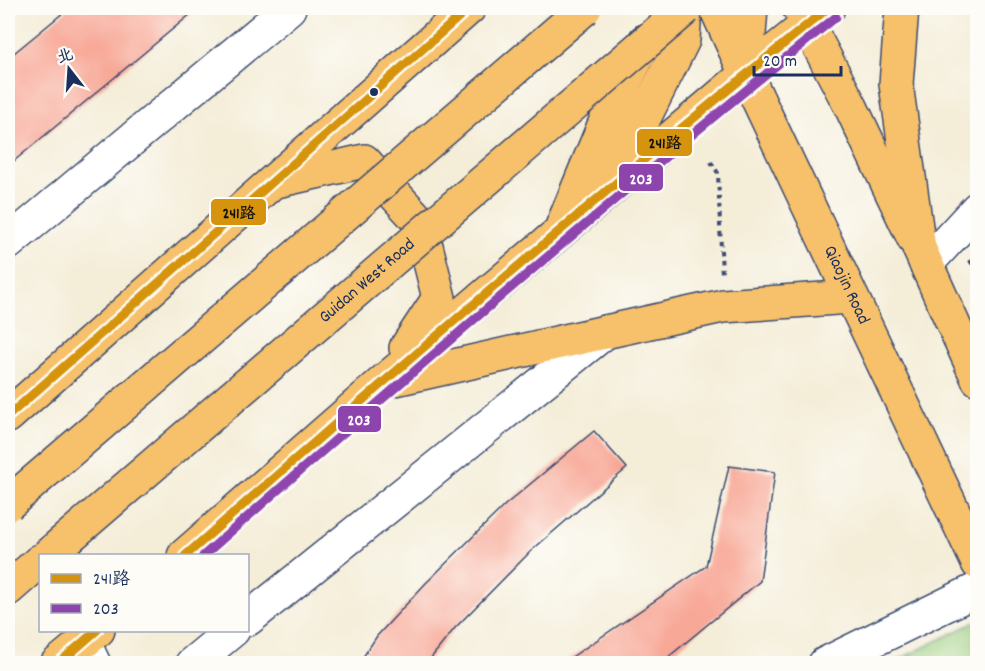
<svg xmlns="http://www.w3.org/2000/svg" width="985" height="671" viewBox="0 0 985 671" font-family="Dekko,'LXGW WenKai TC',sans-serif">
<rect width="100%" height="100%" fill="#fdfcf7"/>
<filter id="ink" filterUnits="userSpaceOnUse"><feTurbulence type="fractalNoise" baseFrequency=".0167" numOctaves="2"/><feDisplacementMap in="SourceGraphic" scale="12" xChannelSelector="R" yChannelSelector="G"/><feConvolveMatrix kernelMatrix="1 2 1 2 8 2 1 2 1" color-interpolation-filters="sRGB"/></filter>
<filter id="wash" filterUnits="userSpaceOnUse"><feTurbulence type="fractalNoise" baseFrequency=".008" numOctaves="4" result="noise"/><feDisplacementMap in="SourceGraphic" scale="24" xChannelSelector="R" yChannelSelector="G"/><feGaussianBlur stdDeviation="1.35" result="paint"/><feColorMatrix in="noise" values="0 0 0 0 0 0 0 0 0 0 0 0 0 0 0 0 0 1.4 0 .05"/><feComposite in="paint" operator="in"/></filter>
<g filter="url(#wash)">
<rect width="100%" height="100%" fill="#f4edd8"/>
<!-- green -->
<path fill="#9acc7b" stroke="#5a7e6c" stroke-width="1.5" d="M977 621V663H892Z"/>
<g id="blocks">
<!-- building -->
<path fill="#f8a897" d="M69 8H198L8 166V58Z
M594 431 627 468 531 551 455 628 427 663H359L377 636 425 584 505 505Z
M729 466 775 472 760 581 661 663H563L706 566Z"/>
</g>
</g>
<g filter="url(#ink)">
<use href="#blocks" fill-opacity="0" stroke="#3c4c70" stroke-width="1.5"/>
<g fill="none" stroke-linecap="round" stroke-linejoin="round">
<defs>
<path id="minor" d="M8 243 289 8
M926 264 978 208
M248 619 605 332
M192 664 233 630"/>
<path id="tertiary" d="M84 643 94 664
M825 664 978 589"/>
<path id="primary" d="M716 8 746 74
M799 8 851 107 914 239
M614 178 683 40 685 8
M277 181 364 161 420 222 439 298 406 348
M562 227 605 123 645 41
M387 381 605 332
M8 416 469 8
M184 556 383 382 746 74 828 8
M57 664 98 630"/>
<g id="trunk">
<path id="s1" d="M751 8 746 74 978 563"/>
<path d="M902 8 896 84 919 248 978 379"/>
<path d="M605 332 723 306 851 297"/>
<path d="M8 589 40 561"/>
</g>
</defs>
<!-- minor casing -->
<use href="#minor" stroke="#3c4c70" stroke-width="36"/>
<!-- tertiary casing -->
<use href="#tertiary" stroke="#3c4c70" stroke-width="36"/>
<!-- primary casing -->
<use href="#primary" stroke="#3c4c70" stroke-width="36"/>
<!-- trunk casing -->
<use href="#trunk" stroke="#3c4c70" stroke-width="36"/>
<!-- path -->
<path stroke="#3c4c70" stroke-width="4" stroke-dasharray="4.5 4.5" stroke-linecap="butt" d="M711 162 718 173 722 276
M970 260 978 275"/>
<!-- minor -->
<use href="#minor" stroke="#fff" stroke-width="33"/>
<!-- tertiary -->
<use href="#tertiary" stroke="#fff" stroke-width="33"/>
<!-- primary -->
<use href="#primary" stroke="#f7c06b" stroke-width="33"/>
<!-- trunk -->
<use href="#trunk" stroke="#f7c06b" stroke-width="33"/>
<defs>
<g id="trunk-bridge">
<path d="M8 504 585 8"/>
<path id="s2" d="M47 556 686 8"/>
</g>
</defs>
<!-- trunk-bridge casing -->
<use href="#trunk-bridge" stroke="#3c4c70" stroke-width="36" stroke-linecap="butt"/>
<!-- trunk-bridge -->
<use href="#trunk-bridge" stroke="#f7c06b" stroke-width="33"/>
<defs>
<path id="bus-1" d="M8 416 469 8
M185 556C396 370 609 185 828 8
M58 664 97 630"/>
<path id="bus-2" d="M203 556C411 373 620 191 836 17"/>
</defs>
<!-- bus-1 casing -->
<use href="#bus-1" stroke="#fdfcf7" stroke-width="14"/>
<!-- bus-2 casing -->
<use href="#bus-2" stroke="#fdfcf7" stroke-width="14"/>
<!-- bus-1 -->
<use href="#bus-1" stroke="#d6940e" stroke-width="9"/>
<!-- bus-2 -->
<use href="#bus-2" stroke="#8e44ad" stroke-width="9"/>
</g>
</g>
<!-- markers -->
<circle fill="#1b2f5e" stroke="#fdfcf7" stroke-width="2" cx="374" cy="92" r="5"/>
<g text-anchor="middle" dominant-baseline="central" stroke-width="6" stroke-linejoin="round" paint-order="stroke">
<!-- street labels -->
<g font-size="18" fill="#1b2f5e" stroke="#fdfcf7">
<text stroke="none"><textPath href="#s2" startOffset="422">Guidan West Road</textPath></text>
<text stroke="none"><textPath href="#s1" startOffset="300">Qiaojin Road</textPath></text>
</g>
</g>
<g stroke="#fdfcf7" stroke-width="2">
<rect x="636" y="128" width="57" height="29" rx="6" fill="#d6940e"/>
<rect x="618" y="163" width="46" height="29" rx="6" fill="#8e44ad"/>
<rect x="210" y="198" width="57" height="28" rx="6" fill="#d6940e"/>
<rect x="337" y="405" width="45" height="28" rx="6" fill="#8e44ad"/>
</g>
<g font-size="16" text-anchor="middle" font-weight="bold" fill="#fff">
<text x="641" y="184">203</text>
<text x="359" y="425">203</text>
</g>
<g font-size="16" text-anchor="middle" font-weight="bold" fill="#111">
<text x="665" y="148">241路</text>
<text x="239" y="218">241路</text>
</g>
<!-- margin -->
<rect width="985" height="671" fill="none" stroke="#fdfcf7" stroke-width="30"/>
<!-- legend -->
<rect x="39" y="554" width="210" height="78" fill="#fdfcf7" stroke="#a3aaba" stroke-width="1.5"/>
<rect x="51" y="574" width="30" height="9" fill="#d6940e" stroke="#a3aaba" stroke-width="1.5"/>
<text x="93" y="584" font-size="18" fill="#1b2f5e">241路</text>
<rect x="51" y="604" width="30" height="9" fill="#8e44ad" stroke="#a3aaba" stroke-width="1.5"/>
<text x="93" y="614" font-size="18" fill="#1b2f5e">203</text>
<!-- north arrow -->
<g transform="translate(69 69) rotate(343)" stroke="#fdfcf7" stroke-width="4.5" paint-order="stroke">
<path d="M0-4.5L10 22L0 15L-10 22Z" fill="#1b2f5e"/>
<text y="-9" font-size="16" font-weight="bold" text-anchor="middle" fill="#1b2f5e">北</text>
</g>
<!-- scale -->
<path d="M754 66v9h87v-9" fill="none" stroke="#1b2f5e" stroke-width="3"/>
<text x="763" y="66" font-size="18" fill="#1b2f5e" stroke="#fdfcf7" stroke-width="4.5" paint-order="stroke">20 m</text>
</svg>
